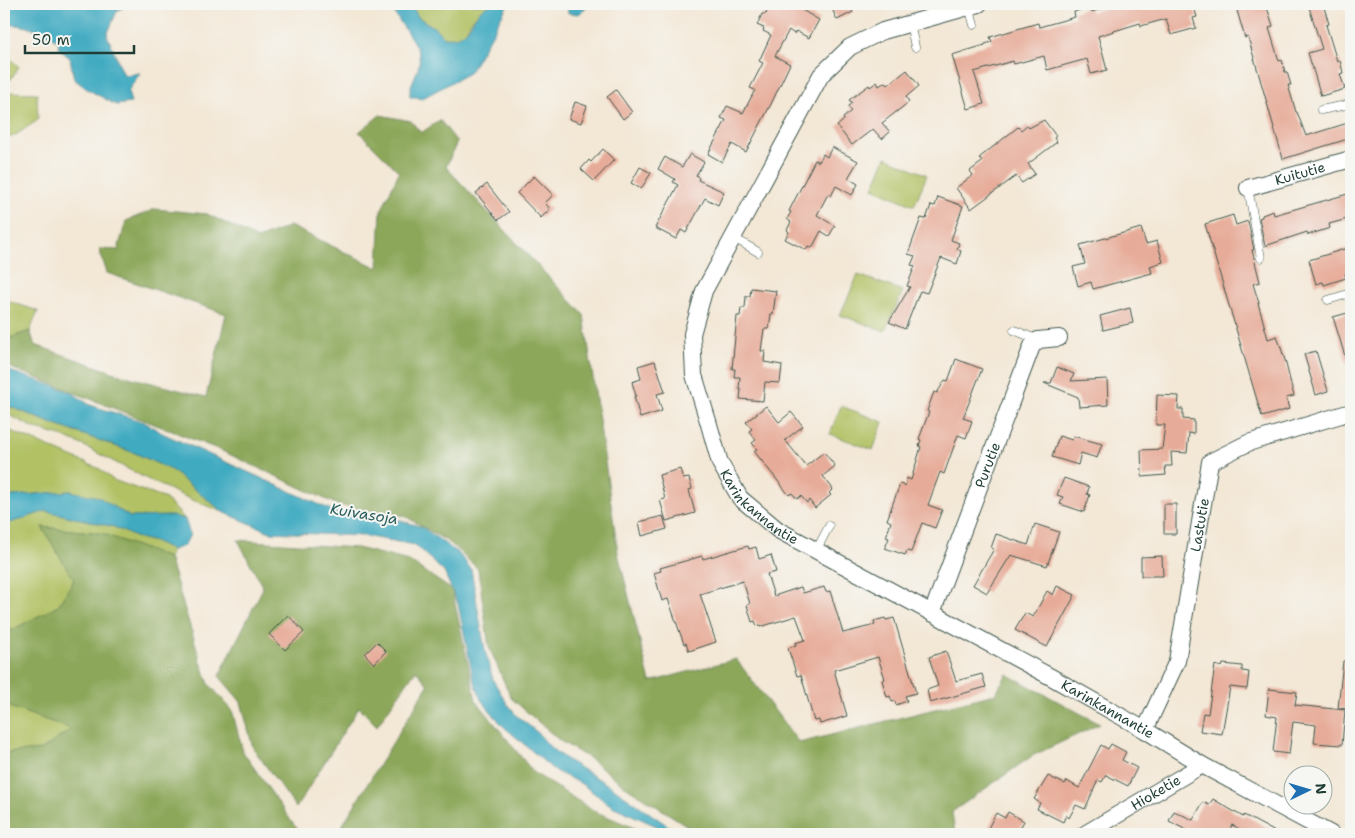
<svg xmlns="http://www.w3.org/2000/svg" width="1355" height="838" viewBox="0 0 1355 838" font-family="'Shantell Sans',sans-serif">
<rect width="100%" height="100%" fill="#f6f6f2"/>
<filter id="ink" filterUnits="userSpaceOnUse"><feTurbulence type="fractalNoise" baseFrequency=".02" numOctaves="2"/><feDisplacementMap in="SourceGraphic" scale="10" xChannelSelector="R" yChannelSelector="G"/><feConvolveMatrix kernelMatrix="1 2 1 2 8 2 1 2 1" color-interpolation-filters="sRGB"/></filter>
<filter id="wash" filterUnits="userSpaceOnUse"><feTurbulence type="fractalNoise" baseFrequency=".0096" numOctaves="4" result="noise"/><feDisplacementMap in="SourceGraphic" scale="20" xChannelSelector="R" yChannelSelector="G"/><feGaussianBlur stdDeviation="1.12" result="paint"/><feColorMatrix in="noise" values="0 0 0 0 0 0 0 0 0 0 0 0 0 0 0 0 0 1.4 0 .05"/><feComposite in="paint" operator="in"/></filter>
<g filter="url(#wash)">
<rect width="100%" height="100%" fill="#f3e7d5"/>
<!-- green -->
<path fill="#b1c164" stroke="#687f4c" d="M411 4H492C487 7 481 9 478 13 464 25 471 40 444 37L435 28 418 17Z
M12 60 19 67 4 89V61Z
M4 92 37 93 38 120 14 136 4 139Z
M886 157 927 175 914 206 873 188Z
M858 275 903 291 885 331 840 315Z
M4 285 8 301 38 311 30 331 4 340Z
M4 404 53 424 135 453 171 470 223 512 192 500 151 481 80 444 61 436 36 429 13 417 4 414Z
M841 406 883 422 873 450 830 434Z
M4 428 100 469 113 480 166 499 185 519 172 516 130 517 118 509 70 491 13 496 4 499Z
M46 511 115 527 135 537 159 543 172 550 169 558 101 533 42 527 74 579 58 606 4 634V525Z
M4 705 72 729 42 750 4 753Z"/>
<!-- forest -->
<path fill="#8ca75a" stroke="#567247" d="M380 115 411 121 421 133 440 120 457 142 446 167 584 315 618 553 650 682 736 659 799 743 995 694 1007 674 1100 724 1032 756 952 812 955 834H700L625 786 592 760 560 741 511 698 489 647 478 569 450 543 405 516 338 505 220 450 4 365V340L30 331 35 345 121 375 206 397 226 314 107 273 99 249 118 250 126 221 155 209 207 214 258 239 290 226 378 268 381 211 399 172 359 132Z
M42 527 101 533 169 558 201 662 209 684 232 710 243 752 294 825 303 834H4V753L42 750 71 729 4 705V634L58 606 74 580Z
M238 540 357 548 409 561 452 590 476 700 533 772 594 811 649 834H337L428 685 416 670 377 726 359 707 296 808 253 748 241 702 219 676 263 588Z"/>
<!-- water -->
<path fill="#41aac1" stroke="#30747a" d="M4 4H129L117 11 107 35 124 75 140 73 128 91 131 103 116 105 87 89 74 79 70 58 59 49 58 41C38 27 27 26 4 24Z
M390 4H411L418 17 435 28 444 37C476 41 467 11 492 4 496 3 503 4 508 4L491 36 469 73 421 99 417 97H410C408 81 424 69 418 52 413 37 396 20 390 4Z
M567 4H585L587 7 579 14 568 13Z
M4 369 71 392 90 405 144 422 162 433 338 513 393 518 422 527 459 554 471 569 485 650 493 680 508 705 517 716 537 732 552 749 567 760 612 787 680 834H674L612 806 580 783 555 771 503 726 481 700 473 677 458 604 444 572 415 545 364 536 270 532 223 512 171 470 135 453 53 424 4 404Z
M70 491 99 497 130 517 172 516 185 519 190 535 184 546 172 550 159 543 135 537 114 527 46 511 4 525V499L13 496Z"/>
<g id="blocks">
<!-- building -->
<path fill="#e7ac99" d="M779 4 793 10 795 6 819 20 809 38 796 31 794 34 789 30 775 56 790 64 772 102 746 152 732 144 722 162 708 154 726 120 721 118 727 106 743 113 755 90 750 88 763 63 759 61 771 35 763 31 764 28 757 25 762 14H766L768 9Z
M830 4H849L853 12 837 20Z
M1120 4H1193L1197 17 1193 18 1196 28 1171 35 1166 19 1141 26 1140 23 1098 36 1107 70 1091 74 1087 59 1047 70 1044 56 1014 64 1013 61 974 72 984 104 968 109 952 55 985 45V44L992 42 990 37 1038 23 1039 27 1075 17 1074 12 1089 7 1091 12Z
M1238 4H1266L1273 26 1269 28 1279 61 1282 60 1285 72H1287L1291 85H1288L1296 112H1297L1306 136 1351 122V138L1283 159 1248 37 1245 38 1236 7 1238 6Z
M1308 4H1323L1329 24 1326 25 1337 61 1340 60 1343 73 1340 74 1345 89 1321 96 1308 53 1322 49Z
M907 70 919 86 906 97 909 102 882 123 890 132 882 139 873 129 852 145 837 126 844 120 843 118 851 111 848 106 852 103 849 100 869 85 870 87 877 82 879 86 885 82 888 85Z
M616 90 632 112 623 119 607 97Z
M575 102 587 106 581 123 569 119Z
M1044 120 1056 136 1054 138 1057 142 1028 164 1035 174 1022 183 1016 176 971 209 956 188 973 175 970 171 982 162 979 158 1018 127 1021 130 1027 125 1029 128Z
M832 147 858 161 848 178 858 184 852 195 836 186 831 196 828 194 817 215 835 226 829 236 821 231 812 248 808 246 806 250 785 239 789 232 787 230 791 222 787 219 791 212 789 211 815 160 819 162 823 154 827 157Z
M603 149 614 160 594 181 581 169 589 160 591 162Z
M690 154 704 162 696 175 699 178 698 180 724 192 718 205 705 198 686 233 681 230 676 239 655 228 678 185 673 182 675 179 658 169 665 157 682 167Z
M640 167 651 173 641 189 631 183Z
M534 176 553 195 545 203 550 209 541 218 517 193Z
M487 184 509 212 498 220 476 193Z
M1351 193V218L1329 224 1330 228 1308 235 1307 232 1265 246 1259 218 1262 217V215L1273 211 1274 215Z
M938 197 963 206 951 240 959 243 957 249 961 251 957 264 941 258 927 293 920 291 905 329 889 322 910 287 907 286 915 266 911 265 915 256 908 254 921 218 926 219 931 205 935 206Z
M1233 215 1236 225 1248 221 1254 250H1252L1260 282 1253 284 1259 303H1258L1268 339 1277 336 1285 360 1294 396 1286 398 1289 409 1262 417 1205 224Z
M1141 228 1146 244 1157 241 1163 262 1150 266 1152 273 1093 289 1091 282 1078 286 1073 267 1085 264 1080 245Z
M1351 247V273L1345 274 1346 278 1324 285 1323 282 1316 284 1309 260Z
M751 288 776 291 773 314H771L769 329H764L761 351H765L764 362 782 365 780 383 765 382 763 401 740 399 741 389H739L740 377H734L735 369H732L737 316H740L741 308H745L746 296H750Z
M1130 308 1133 323 1103 330 1100 316Z
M1351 312V366H1348L1333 317Z
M1316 351 1328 391 1316 395 1304 354Z
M956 359 982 369 963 418 972 421 966 438 958 435 944 474 940 472 928 505 942 510 935 528 922 523 911 552 907 551 905 555 885 548 889 538 886 537 891 522 887 520 900 484 905 486 907 478 911 480 921 447 919 446 921 440 919 439 929 412 927 411 934 392 937 393 945 380 948 381Z
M655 361 665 392 657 394 662 411 640 418 634 396H636L632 382 641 379 638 366Z
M1057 367 1074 374 1071 381 1107 379 1108 405 1079 407 1078 397 1044 383H1051Z
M1157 395 1179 396 1178 409H1183V419L1194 420V434L1189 433 1187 453 1171 452 1172 466H1165L1166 475 1142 477 1141 450 1162 449 1165 425H1156Z
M766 406 779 422 791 412 803 426 785 440 806 466 824 452 835 466 823 476 833 489 829 493 831 495 815 508 809 500 807 503 801 496 797 499 792 493 789 495 754 451 757 449 752 443 756 440 749 431 752 429 746 422Z
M1059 436 1072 440 1073 436 1102 444 1097 458 1081 453 1078 465 1052 457Z
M680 469 683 479 689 478 692 489 689 490 695 513 666 521 660 500 665 499 659 475Z
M1064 478 1089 487 1087 494 1090 495 1084 512 1060 504 1063 497 1057 495Z
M1164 504H1176V534H1164Z
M663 516 667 529 642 536 639 522Z
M1035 524 1059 532 1047 566 1011 555 987 593 973 585 994 549 991 548 996 534 1028 545Z
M748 546 749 549 756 547 759 559 771 555 776 572 767 574 774 596 801 587 803 593 824 587 826 592 830 591 843 633 875 625 874 621 885 618 886 620 894 618 916 693 905 696 907 701 896 705 895 701 892 702 890 696 887 697 882 680 885 679 878 657 834 670 847 716 820 724 819 720 814 721 801 675 797 676 788 648 796 645 795 643 805 640 796 616 760 627V625L757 626 755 621 752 622 747 605 750 604 743 581 700 594 716 642 689 651 686 643 684 644 668 599 662 601 654 573 661 571 660 568 685 561 702 556 703 559Z
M1162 556 1163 576H1141V557Z
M1057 586 1075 595 1047 647 1015 630 1025 613 1033 617 1047 591 1053 595Z
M288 615 304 632 285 650 269 634Z
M377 642 386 651 374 664 365 654Z
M946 651 956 681 982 674 986 687 930 703 927 690 938 686 929 657Z
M1343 661H1351V709L1338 708Z
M1223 664 1242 666V671L1249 672 1247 689 1230 687 1222 734 1200 731 1203 713 1208 714 1215 665 1222 667Z
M1269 689 1297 692 1295 705 1345 710 1342 745 1314 743 1316 725 1293 722 1289 754 1273 752 1277 717 1266 715Z
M1111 744 1126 752 1122 760 1137 768 1128 786 1106 775 1102 782 1098 780 1085 809 1076 805 1069 818 1066 815 1063 822 1037 809 1040 803 1034 799 1048 776 1065 784 1067 781 1079 788 1101 745 1108 749Z
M1213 799 1243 817 1244 815 1279 834H1249L1232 825 1228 834H1194L1169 821 1174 811 1193 820 1203 802 1209 805Z
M1008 812 1024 821 1017 834H985L996 813 1005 818Z"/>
</g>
</g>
<g filter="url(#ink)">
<use href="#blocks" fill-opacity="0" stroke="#3f564c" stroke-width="1"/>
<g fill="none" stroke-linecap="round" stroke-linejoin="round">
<defs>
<path id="lane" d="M969 7 974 25
M910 23 915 47
M1321 110 1351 104
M1248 188 1261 258
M734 238 758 252
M1328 300 1351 293
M1014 330 1038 340
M816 551 829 526"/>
<g id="street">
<path id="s1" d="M979 4 883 31 850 47 821 75 704 291 692 334 694 375 708 421 720 463 740 498 778 530 1051 677 1145 730 1202 765 1331 834"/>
<path id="s2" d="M1248 188 1351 159"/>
<path id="s3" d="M932 613 1032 346 1038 340 1059 338"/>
<path id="s4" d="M1145 730 1177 661 1210 462 1248 443 1351 412"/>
<path id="s5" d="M1085 834 1202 765"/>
</g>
</defs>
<!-- lane casing -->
<use href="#lane" stroke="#3f564c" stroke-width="9"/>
<!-- street casing -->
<use href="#street" stroke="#3f564c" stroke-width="18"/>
<!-- lane -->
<use href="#lane" stroke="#fff" stroke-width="8"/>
<!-- street -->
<use href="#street" stroke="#fff" stroke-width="16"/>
</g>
</g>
<g text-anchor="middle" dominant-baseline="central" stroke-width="4" stroke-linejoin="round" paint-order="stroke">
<!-- street labels -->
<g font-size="14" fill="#1f3d34" stroke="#f6f6f2">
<text stroke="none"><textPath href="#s2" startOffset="54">Kuitutie</textPath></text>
<text stroke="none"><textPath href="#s3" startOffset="158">Purutie</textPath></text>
<text stroke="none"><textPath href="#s1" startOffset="660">Karinkannantie</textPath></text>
<text stroke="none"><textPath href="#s4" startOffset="214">Lastutie</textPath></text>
<text stroke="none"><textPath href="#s1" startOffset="1065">Karinkannantie</textPath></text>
<text stroke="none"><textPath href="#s5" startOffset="82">Hioketie</textPath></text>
</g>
<!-- water labels -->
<g font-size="15" font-style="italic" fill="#295e5e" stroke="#f6f6f2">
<text transform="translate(364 514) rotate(9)">Kuivasoja</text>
</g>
</g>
<!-- margin -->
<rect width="1355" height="838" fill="none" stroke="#f6f6f2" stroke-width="20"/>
<!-- north arrow -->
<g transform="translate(1308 790) rotate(85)"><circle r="24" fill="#f6f6f2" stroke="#a0aca6"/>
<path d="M0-4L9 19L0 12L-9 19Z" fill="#1f6fb2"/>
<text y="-8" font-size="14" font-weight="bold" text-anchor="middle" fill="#1f3d34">N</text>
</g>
<!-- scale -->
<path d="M25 45v8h109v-8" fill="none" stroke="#1f3d34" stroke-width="2.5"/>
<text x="32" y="45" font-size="15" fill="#1f3d34" stroke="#f6f6f2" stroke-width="4" paint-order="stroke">50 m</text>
</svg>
